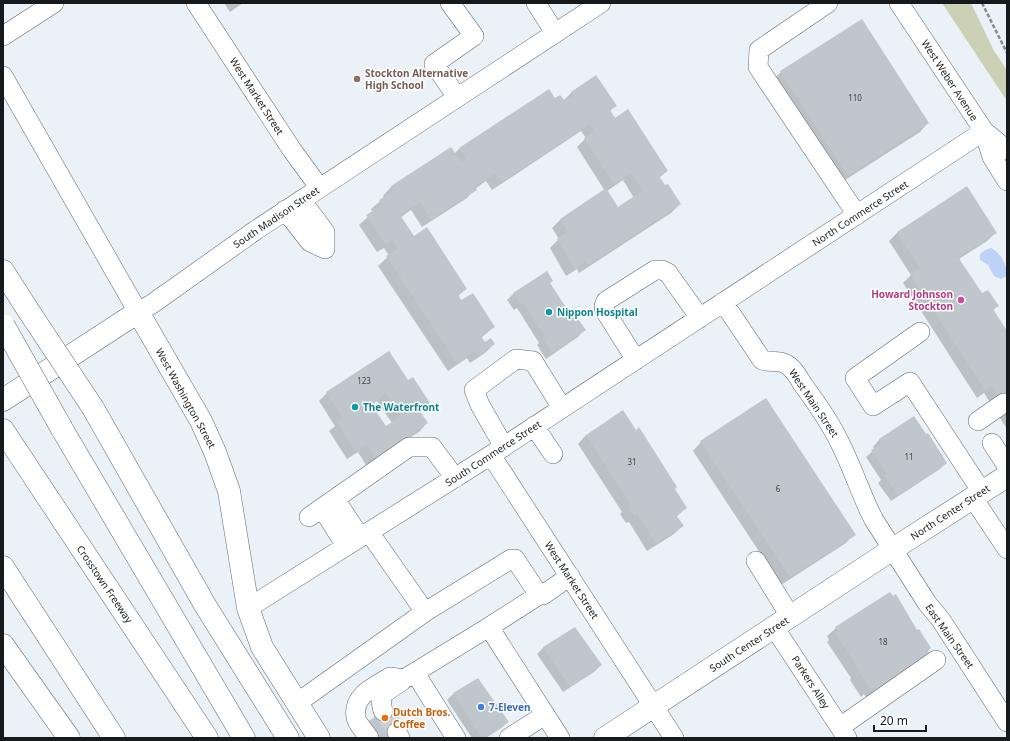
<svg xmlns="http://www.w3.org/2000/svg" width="1010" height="741" viewBox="0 0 1010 741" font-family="'Noto Sans',sans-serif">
<rect width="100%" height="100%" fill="#eaf1f7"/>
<!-- green -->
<path fill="#ccd1b6" d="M942 3H971L994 51 1007 70V101Z"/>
<!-- water -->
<path fill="#bed2f8" d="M991 248C1001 253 1007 265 1007 276L1001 279 994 276 988 265 980 260V254L985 250Z"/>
<!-- shadow -->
<path fill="#0003" fill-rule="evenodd" d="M224 3H243L230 12Z
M781 72 928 123 920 132 839 184 772 80Z
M549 90 555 100 563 101 572 92 615 106 609 112 614 119 667 171 659 178 680 204 671 213 579 273 577 269 566 276 550 248 559 239 552 228 560 220 605 191 577 147 586 138 581 131 492 190 486 181 475 189 467 198 422 227 411 210 401 217 414 237 466 289 458 296 461 302 494 327 481 338 485 344H494L485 353 470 363 467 358 448 371 378 266 389 256 384 248 377 252 359 225 373 212 371 209 384 198 383 196 391 187 451 148 454 154 459 149ZM623 180 634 198 618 208 607 191Z
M898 232 995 233 987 241 959 259 981 295 998 306 993 310 1007 332V429L984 393 977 398 903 283 911 275 889 241Z
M549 284 574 322 584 330 578 337 546 359 537 345 539 343 517 308 514 310 507 300 514 293Z
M407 382 429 403 419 412 427 423 419 432 366 465 358 452 347 459 329 431 335 426 319 401 327 393ZM377 401 392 423 385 427 371 405Z
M914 417 946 463 940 469 891 501 878 483 881 480 866 457 875 449 873 447 879 440Z
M586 435 686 508 676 517 682 526 674 534 647 551 629 522 626 523 620 514 622 512 578 444Z
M701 442 854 534 846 543 781 585 693 451Z
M836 628 921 663 866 697 864 694 861 697 850 680 851 678 827 642 829 640 827 636Z
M544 647 601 665 594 672 563 692 537 654Z
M453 694 508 722 501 728 486 738H472L447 700Z"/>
<!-- building -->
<path fill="#c0c7cc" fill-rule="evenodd" d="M862 19 929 123 848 176 780 71Z
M596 75 617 106 610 110 615 118 628 109 668 171 659 176 665 185 668 184 681 204 588 265 586 261 575 269 557 239 568 232 560 219 606 188 618 207 643 190 631 173 614 184 584 138 595 131 590 124 501 182 495 174 475 187 477 190 431 219 420 202 400 215 414 236 427 227 467 289 458 294 461 300 473 293 495 327 481 336 485 342 491 338 495 344 478 355 475 351 457 363 386 256 398 249 393 240 386 245 366 215 382 205 379 200 393 191 391 186 451 147 461 162 466 159 459 148 549 89 555 98 560 95 565 101 574 95 571 92Z
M967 186 997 233 958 257 982 293 988 290 999 306 993 309 1007 331V408L992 386 985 390 910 274 920 268 897 232Z
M547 271 553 281 550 283 575 321 578 319 586 330 552 353 543 338 545 336 523 303 521 305 513 293Z
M389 351 408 380 413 377 430 403 419 410 428 423 375 458 367 444 356 452 337 422 343 418 326 392ZM386 393 401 416 386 426 371 404Z
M766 398 856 535 790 577 700 441Z
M623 410 636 430 639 427 677 487 675 489 687 508 676 515 684 526 656 543 637 514 634 516 628 505 630 504 586 435Z
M914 416 926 434 928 433 947 463 898 496 884 475 887 474 871 450 881 444 879 439Z
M890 592 893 596 896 594 917 630 919 629 931 648 928 651 930 654 875 690 873 687 870 689 858 670 859 669 835 633 838 631 835 627Z
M575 627 602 665 570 687 543 647Z
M478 678 509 722 484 738H482L453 693Z
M390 707 403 728 388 738H372L364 724Z"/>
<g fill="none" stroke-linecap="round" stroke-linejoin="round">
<!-- minor-tunnel -->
<path stroke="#cad1d6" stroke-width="19" stroke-dasharray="19 10" stroke-linecap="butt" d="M383 711 397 732"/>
<defs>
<path id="minor" d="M196 3 292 150 319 187
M450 3 474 36 434 64 457 97
M536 3 555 33
M828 3 759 50 758 67 857 215
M899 3 984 131 1007 150
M3 36 54 3
M3 76 138 312 152 304 256 230 601 3
M984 131 992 157 1007 181
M285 210 310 242 325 249V232L301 200
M723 302 762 360C770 363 779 360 786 364 794 368 799 379 804 386 817 404 830 422 840 443 851 465 859 488 869 510L874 520 927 603 941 620 1007 722
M920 332 855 378 873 406 910 382 982 492
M636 360 605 311 604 306 606 301 655 270H662L668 273 700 318
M978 421 1004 403
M534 426 553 454
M992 443 1007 466
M504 447 480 405 474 390 516 359 533 361 562 408
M491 455 674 738
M973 498 1007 549
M335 499 360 537
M322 508 346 546
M309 517 409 447H432L455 478
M369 532 425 612 511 559H515L539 595H543L570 576
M756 561 790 616
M539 595 489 627 560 738
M248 608 491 455 984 131
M774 627 847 738
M415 673 456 738
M297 703 425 612
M383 711 381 702 384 693 402 681
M840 727 936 660
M397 732 400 738
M369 738C366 733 356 722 356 717 352 695 376 686 390 677L404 679 489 627
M509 738 545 715"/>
<path id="major" d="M3 400 138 312 201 421 215 452 229 491 248 608 262 647 319 738
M605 738 893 549 1007 476"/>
<path id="highway" d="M3 271 28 310
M93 408 205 605 288 738
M62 429 244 738
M3 430 207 738
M3 567 114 738
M3 645 69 738"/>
</defs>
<!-- minor casing -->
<use href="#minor" stroke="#61676c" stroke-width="20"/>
<!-- major casing -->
<use href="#major" stroke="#61676c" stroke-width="23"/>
<!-- highway casing -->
<use href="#highway" stroke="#61676c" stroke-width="23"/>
<!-- path -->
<path stroke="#868b8f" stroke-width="2.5" stroke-dasharray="4 2" stroke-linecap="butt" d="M982 3 1007 53"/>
<!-- minor -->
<use href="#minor" stroke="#fff" stroke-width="19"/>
<!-- major -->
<use href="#major" stroke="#fff" stroke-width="22"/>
<!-- highway -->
<use href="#highway" stroke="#fff" stroke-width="22"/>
<defs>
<path id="highway-bridge" d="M28 310 93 408
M4 326 62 429"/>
</defs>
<!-- highway-bridge casing -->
<use href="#highway-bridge" stroke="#61676c" stroke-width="23" stroke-linecap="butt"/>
<!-- highway-bridge -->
<use href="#highway-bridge" stroke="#fff" stroke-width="22"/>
</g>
<!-- markers -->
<circle fill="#8d6e63" stroke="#fff" stroke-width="1.5" cx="357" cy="79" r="4"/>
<circle fill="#d1479c" stroke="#fff" stroke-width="1.5" cx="961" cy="300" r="4"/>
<g fill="#0f9aa8" stroke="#fff" stroke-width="1.5">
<circle cx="549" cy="312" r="4"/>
<circle cx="355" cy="407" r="4"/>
</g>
<circle fill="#3f7fe0" stroke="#fff" stroke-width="1.5" cx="481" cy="707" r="4"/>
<circle fill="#e8710a" stroke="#fff" stroke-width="1.5" cx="385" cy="718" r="4"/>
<g text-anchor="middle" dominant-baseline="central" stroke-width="3" stroke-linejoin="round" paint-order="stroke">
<!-- number labels -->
<g font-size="8" fill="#414548">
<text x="855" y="97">110</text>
<text x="364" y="380">123</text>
<text x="909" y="456">11</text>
<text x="632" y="461">31</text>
<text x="778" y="488">6</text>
<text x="883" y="641">18</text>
</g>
<!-- education labels -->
<g font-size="10" font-weight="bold" fill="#785e54" stroke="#fff" text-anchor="start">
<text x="365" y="73">Stockton Alternative<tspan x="365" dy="12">High School</tspan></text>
</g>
<!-- street labels -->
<g font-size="10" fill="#171a1c" stroke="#fff">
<text transform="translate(950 80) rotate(57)">West Weber Avenue</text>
<text transform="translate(257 96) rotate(57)">West Market Street</text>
<text transform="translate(860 213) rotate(-33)">North Commerce Street</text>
<text transform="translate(276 217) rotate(-34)">South Madison Street</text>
<text transform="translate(186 398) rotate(61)">West Washington Street</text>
<text transform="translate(814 403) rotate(56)">West Main Street</text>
<text transform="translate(493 453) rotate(-33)">South Commerce Street</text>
<text transform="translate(950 512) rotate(-33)">North Center Street</text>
<text transform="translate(572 580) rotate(57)">West Market Street</text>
<text transform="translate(105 584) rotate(56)">Crosstown Freeway</text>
<text transform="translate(950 636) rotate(55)">East Main Street</text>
<text transform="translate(749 644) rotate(-33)">South Center Street</text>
<text transform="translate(811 682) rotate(57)">Parkers Alley</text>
</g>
<!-- hotel labels -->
<g font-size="10" font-weight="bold" fill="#b23c85" stroke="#fff" text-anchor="end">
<text x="953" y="294">Howard Johnson<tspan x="953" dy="12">Stockton</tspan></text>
</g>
<!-- culture labels -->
<g font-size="10" font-weight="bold" fill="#0d838f" stroke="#fff" text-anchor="start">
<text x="557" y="312">Nippon Hospital</text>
<text x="363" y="407">The Waterfront</text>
</g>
<!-- shop labels -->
<g font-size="10" font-weight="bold" fill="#366cbe" stroke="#fff" text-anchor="start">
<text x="489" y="707">7-Eleven</text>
</g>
<!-- food labels -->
<g font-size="10" font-weight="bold" fill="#c56008" stroke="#fff" text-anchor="start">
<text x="393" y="712">Dutch Bros.<tspan x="393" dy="12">Coffee</tspan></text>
</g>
</g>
<!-- border -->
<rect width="1010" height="741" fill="none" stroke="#171a1c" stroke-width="8"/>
<!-- scale -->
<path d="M874 725v6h52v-6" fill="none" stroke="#171a1c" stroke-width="2"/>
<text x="880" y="725" font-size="12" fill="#171a1c" stroke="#ffffff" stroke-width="3" paint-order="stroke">20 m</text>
</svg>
